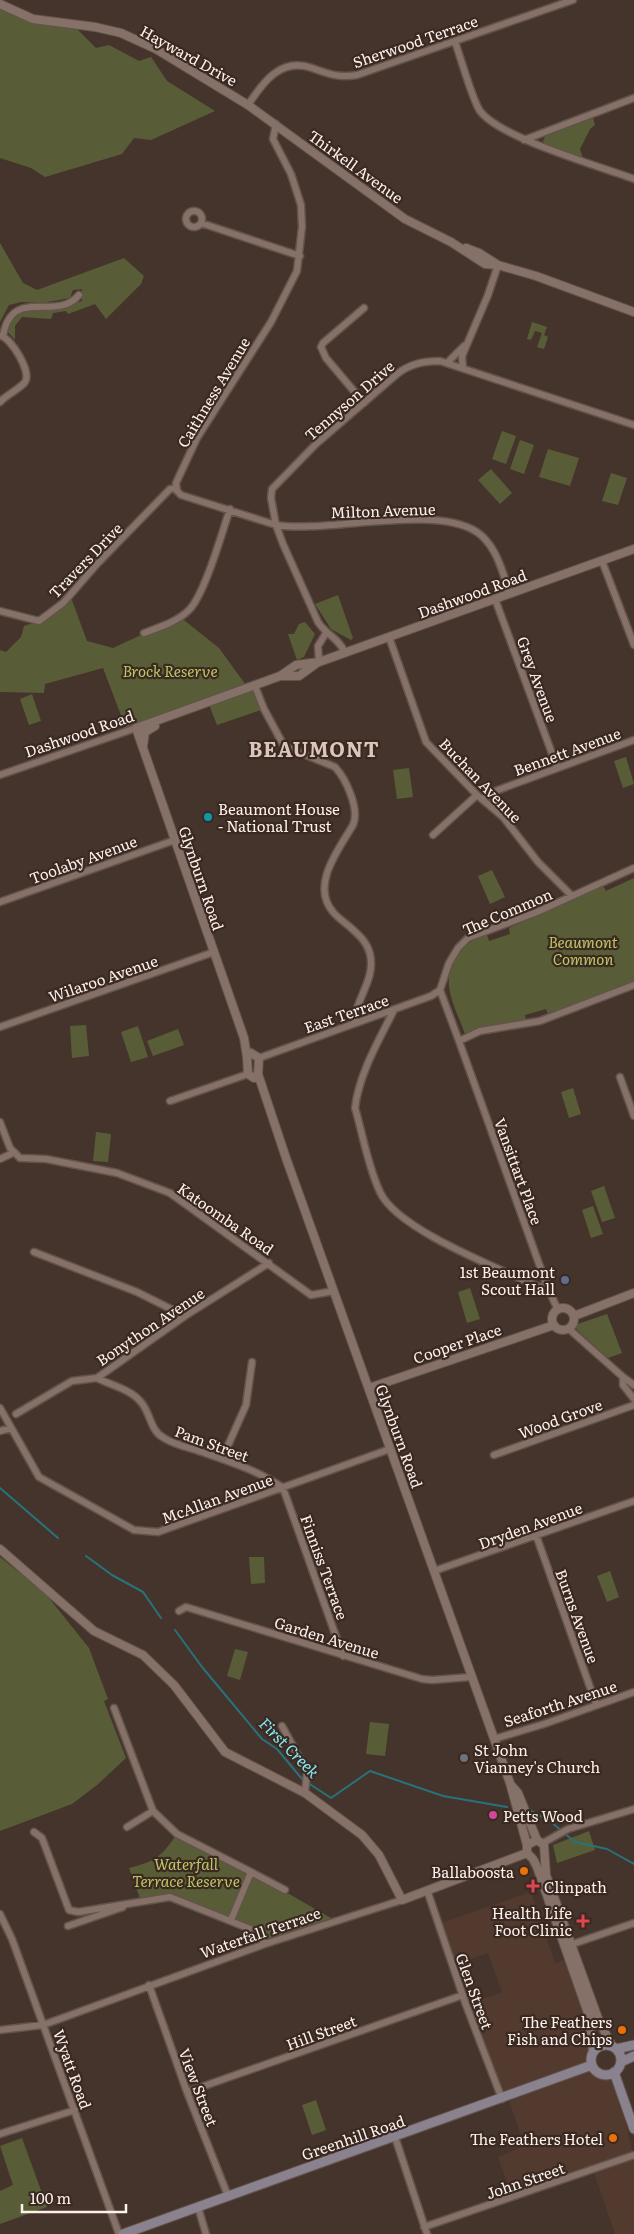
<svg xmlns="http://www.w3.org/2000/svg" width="634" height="2234" viewBox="0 0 634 2234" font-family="Literata,serif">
<rect width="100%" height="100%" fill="#45342b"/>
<!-- built -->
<path fill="#523a2f" d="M531 1892 555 1963 565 1959 587 2024 594 2068 603 2074 614 2072 634 2159V2234H615L593 2170 512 2197 498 2157 524 2146 508 2097 502 2099 466 2005 502 1992 488 1953 452 1965 438 1924Z"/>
<!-- green -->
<path fill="#595d37" d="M0 4 9 9 73 25 96 48 109 45 139 61 151 57 167 81 215 111 151 140 134 138 122 154 45 177 31 168 0 158Z
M593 118 595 125 590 129 580 149 583 158 545 144 543 141 546 135Z
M0 243 23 283 37 290 124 258 144 276 141 284 106 319 95 304 68 314 66 311 53 313 51 319 22 317 15 326V340L6 330 18 310C40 310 61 308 82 301V289L73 290 70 298 42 303 22 302 9 305 0 322Z
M532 322 547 327 544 335 548 337 544 349 537 347 542 333 535 331 531 340 527 339Z
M502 431 516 436 506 464 492 459Z
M520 440 534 445 524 474 510 469Z
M548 449 579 458 570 486 539 477Z
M491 469 512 493 500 504 478 480Z
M611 473 627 478 618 505 602 501Z
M70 595 87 641 113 648 180 617 219 648 248 688 255 686 264 709 217 725 208 702 127 731 103 668 45 684 44 693 0 692V650L6 652 21 637 24 626 39 621Z
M338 595 353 638 351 640 331 629 315 604Z
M305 622 315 634 304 657 297 660 288 634H294L299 624Z
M32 694 41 721 29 725 20 699Z
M626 757 634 784 623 788 614 761Z
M409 768 413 797 397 799 393 770Z
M492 870 505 897 490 904 478 876Z
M634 878V983L548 1014 546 1009 525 1015 526 1020 484 1027 465 1034C460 1019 450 1001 449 985 447 964 466 938 487 935L489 941 510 934 509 928 603 886 606 891Z
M86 1025 89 1056 72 1058 70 1026Z
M138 1026 148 1057 131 1062 121 1032Z
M178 1029 184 1045 153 1056 147 1041Z
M573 1088 581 1114 569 1118 561 1092Z
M96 1132 111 1134 108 1162 93 1161Z
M604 1186 615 1218 602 1222 591 1191Z
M593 1206 603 1234 591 1238 582 1210Z
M470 1288 480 1319 467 1323 458 1292Z
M607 1314 622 1353 608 1358 577 1330 575 1325Z
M0 1557 45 1593 89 1648 108 1699 104 1701 126 1758 97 1785 72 1804 0 1831Z
M249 1557H264L265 1583 251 1584Z
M610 1571 619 1597 607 1602 597 1576Z
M235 1649 248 1652 240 1680 227 1676Z
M370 1722 389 1724 385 1756 366 1754Z
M589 1831 595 1850 557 1863 553 1845Z
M177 1834 251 1872 336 1921 265 1944 258 1932 170 1897 141 1901 129 1868C156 1861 161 1857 177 1834Z
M316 2100 326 2130 312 2135 302 2105Z
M22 2138 47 2207 0 2224V2191L13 2185 0 2146Z"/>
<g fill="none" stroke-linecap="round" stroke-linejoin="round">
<!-- stream -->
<path stroke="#27737d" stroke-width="2" d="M0 1488 58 1538
M86 1556 112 1575 143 1592 161 1618
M175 1630 202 1667 262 1739 277 1749 302 1779 331 1798 370 1771 443 1796 507 1807
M531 1811 551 1822 575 1842 607 1849 634 1864"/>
<defs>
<path id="minor" d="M455 42C461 58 472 99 480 111 500 138 599 166 634 179
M248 105C263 82 281 57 312 68 328 74 339 78 357 75L573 0
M276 124 273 139 291 174 301 205 302 227 297 271 271 322 197 438 176 483 177 491 181 495 276 525 283 544 318 622C326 635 339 638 345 653
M524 140 634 98
M186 219a8 8 0 1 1 16 0a8 8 0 1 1-16 0Z
M201 223 300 256
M3 336C12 285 56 323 79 295
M447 363 464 346
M463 368 462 356 488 295 498 265
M0 402C6 395 21 388 25 382 32 372 11 338 1 336
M364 403 326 358 321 347 323 343 364 308
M602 561 634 645
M510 594C503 574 498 551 482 536 444 501 328 534 276 525L271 498 272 489 316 444 397 374C410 364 423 361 440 361L634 425
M495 599 557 767
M0 611 39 621 63 603 97 564 170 489 176 488
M144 633C160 627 177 622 189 610 205 594 222 532 230 509
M389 637 426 742 477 795 503 817 538 862 572 896
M319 662 318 646 326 633
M255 686 264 709 284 746 335 767C346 779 360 809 353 825 339 849 310 885 333 912 337 917 344 922 350 927 359 935 367 942 370 954 376 980 355 999 354 1023
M0 775 136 728
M482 799 498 790 634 740
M433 835 477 795
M634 868 537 912 468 938 458 948 449 963 440 990 459 1041 480 1031 540 1021 634 985
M0 902 175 840
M394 1010C379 1040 359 1074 355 1108 363 1135 368 1167 380 1192 397 1230 501 1269 539 1287L547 1286
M0 1027 214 952
M459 1041 547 1286 558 1310
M259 1058 431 996 440 990
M620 1077 634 1116
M170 1101 248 1074
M0 1122 10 1148 20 1158 46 1159 117 1173 170 1193 311 1295 334 1291
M0 1159 13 1153
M34 1252 137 1292 185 1316
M569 1329 623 1377 634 1385
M623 1377V1385L634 1399
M97 1378C110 1385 130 1389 140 1401 151 1412 149 1430 164 1438 173 1444 186 1447 196 1450 225 1460 258 1470 283 1488L343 1656
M0 1408 39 1477 134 1530 158 1532 390 1449
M16 1414 72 1381 97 1378 185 1316 269 1263
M0 1431 11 1428
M494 1455 634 1405
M222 1459 246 1405 252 1362
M536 1535 596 1704
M434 1571 634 1501
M179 1611 186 1607 422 1679 432 1680 471 1677
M114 1708 153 1811 177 1834 251 1872 231 1920
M282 1726 307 1772 305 1793
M494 1739 544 1724 634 1692
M127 1827 153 1811
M34 1832 42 1838 69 1910 78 1912 170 1897 258 1932 265 1944
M543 1843 568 1829 634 1809
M251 1872 285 1890
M427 1890 466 2005 502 2099
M0 1914 12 1939 119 2234
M68 1926 123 1907
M567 1946 634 1923
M149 1985 187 2092 228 2196
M0 2030 43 2025 265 1944 402 1900
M187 2092 463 1995
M0 2134 75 2110
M395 2137 427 2234
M198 2207 206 2234
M424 2227 634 2155"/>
<path id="tertiary" d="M0 4 33 19 95 27 121 33 156 49 248 105 405 219 451 242 485 264 498 265 536 276 634 312
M466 248 479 253 498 265
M280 676H299L317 663
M143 746 145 732 155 726
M251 1053 259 1058 258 1075 254 1078 248 1074 247 1057Z
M247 1057 244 1038 136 728 280 676 296 665 319 662 634 549
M258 1074 286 1158 510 1783 527 1845V1853L533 1859 537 1867 589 2016 593 2053
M552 1319a11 11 0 1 1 22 0a11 11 0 1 1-22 0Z
M574 1316 634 1293
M369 1388 554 1325
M0 1549 94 1631 143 1655 174 1685 225 1752 305 1793 362 1835 379 1855 402 1900 527 1853
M511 1785 518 1793 537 1840
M527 1845 537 1840 544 1845 546 1875 599 2021 612 2046"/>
<path id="secondary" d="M591 2060a15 15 0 1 1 30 0a15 15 0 1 1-30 0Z
M616 2049 634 2045
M621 2062 634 2056
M614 2072 634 2129
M123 2234 592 2065"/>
</defs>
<!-- minor casing -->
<use href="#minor" stroke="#62534b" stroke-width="9"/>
<!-- tertiary casing -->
<use href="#tertiary" stroke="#62534b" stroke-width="10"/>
<!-- secondary casing -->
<use href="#secondary" stroke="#62534b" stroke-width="11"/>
<!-- minor -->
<use href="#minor" stroke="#857168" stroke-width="6"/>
<!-- tertiary -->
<use href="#tertiary" stroke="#857168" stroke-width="8"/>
<!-- secondary -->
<use href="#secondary" stroke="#8a828e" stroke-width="9"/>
</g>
<!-- markers -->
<circle fill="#0f9aa8" stroke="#3a2921" stroke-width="2" cx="208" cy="817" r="5"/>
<circle fill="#5c6f8a" stroke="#3a2921" stroke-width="2" cx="565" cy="1280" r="5"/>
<circle fill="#6b7280" stroke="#3a2921" stroke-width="2" cx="464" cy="1758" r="5"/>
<circle fill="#d1479c" stroke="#3a2921" stroke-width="2" cx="493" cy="1815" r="5"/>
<g fill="#e8710a" stroke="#3a2921" stroke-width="2">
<circle cx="524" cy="1871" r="5"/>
<circle cx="622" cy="2030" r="5"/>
<circle cx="613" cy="2138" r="5"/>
</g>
<g fill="#e0444e" stroke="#3a2921" stroke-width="2">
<path d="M530.5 1878.5h5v5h5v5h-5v5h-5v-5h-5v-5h5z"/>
<path d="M580.5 1913.5h5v5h5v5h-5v5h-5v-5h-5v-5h5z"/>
</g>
<g text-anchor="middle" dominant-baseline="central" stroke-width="4.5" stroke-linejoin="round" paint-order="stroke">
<!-- street labels -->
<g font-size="15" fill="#fdf1ec" stroke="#3a2921">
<text transform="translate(415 41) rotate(-19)">Sherwood Terrace</text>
<text transform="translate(189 55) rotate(29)">Hayward Drive</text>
<text transform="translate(356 166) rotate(36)">Thirkell Avenue</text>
<text transform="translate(213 392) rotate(-59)">Caithness Avenue</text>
<text transform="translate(349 400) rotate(-41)">Tennyson Drive</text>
<text transform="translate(383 510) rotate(-2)">Milton Avenue</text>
<text transform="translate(85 560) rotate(-46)">Travers Drive</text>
<text transform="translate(472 593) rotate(-20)">Dashwood Road</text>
<text transform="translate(538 679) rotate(70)">Grey Avenue</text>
<text transform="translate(79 733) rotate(-19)">Dashwood Road</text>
<text transform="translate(567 751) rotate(-20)">Bennett Avenue</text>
<text transform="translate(481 780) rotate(46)">Buchan Avenue</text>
<text transform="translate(83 859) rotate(-20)">Toolaby Avenue</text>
<text transform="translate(202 878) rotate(71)">Glynburn Road</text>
<text transform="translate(507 911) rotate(-23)">The Common</text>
<text transform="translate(103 978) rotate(-19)">Wilaroo Avenue</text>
<text transform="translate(346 1013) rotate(-19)">East Terrace</text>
<text transform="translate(519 1171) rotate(70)">Vansittart Place</text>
<text transform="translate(226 1218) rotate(35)">Katoomba Road</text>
<text transform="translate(150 1326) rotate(-34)">Bonython Avenue</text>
<text transform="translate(457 1343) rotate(-19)">Cooper Place</text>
<text transform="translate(560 1418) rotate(-20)">Wood Grove</text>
<text transform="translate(400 1436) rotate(70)">Glynburn Road</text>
<text transform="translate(212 1443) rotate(20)">Pam Street</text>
<text transform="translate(217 1498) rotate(-20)">McAllan Avenue</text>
<text transform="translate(530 1525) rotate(-20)">Dryden Avenue</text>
<text transform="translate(325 1567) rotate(70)">Finniss Terrace</text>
<text transform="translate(578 1616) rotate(70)">Burns Avenue</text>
<text transform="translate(327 1637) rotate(17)">Garden Avenue</text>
<text transform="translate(560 1703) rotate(-18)">Seaforth Avenue</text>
<text transform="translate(260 1932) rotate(-19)">Waterfall Terrace</text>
<text transform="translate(475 1991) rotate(70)">Glen Street</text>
<text transform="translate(321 2032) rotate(-20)">Hill Street</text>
<text transform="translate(73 2069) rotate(70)">Wyatt Road</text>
<text transform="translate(199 2087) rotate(69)">View Street</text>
<text transform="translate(353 2137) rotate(-19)">Greenhill Road</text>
<text transform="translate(525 2180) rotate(-19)">John Street</text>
</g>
<!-- park labels -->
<g font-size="15" font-style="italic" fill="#bec766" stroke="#3a2921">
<text x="170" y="670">Brock Reserve</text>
<text x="583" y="941">Beaumont<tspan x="583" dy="17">Common</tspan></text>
<text x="186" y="1863">Waterfall<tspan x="186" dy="17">Terrace Reserve</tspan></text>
</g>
<!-- poi labels -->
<g font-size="15" fill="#fdf1ec" stroke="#3a2921" text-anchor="end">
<text x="218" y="808" text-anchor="start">Beaumont House<tspan x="218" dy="17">- National Trust</tspan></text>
<text x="555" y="1271">1st Beaumont<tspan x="555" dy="17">Scout Hall</tspan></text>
<text x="474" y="1749" text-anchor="start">St John<tspan x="474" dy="17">Vianney's Church</tspan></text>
<text x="503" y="1815" text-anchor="start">Petts Wood</text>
<text x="514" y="1871">Ballaboosta</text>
<text x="544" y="1886" text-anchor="start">Clinpath</text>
<text x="572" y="1912">Health Life<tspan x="572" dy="17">Foot Clinic</tspan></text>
<text x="612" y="2021">The Feathers<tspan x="612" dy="17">Fish and Chips</tspan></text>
<text x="603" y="2138">The Feathers Hotel</text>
</g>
<!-- water labels -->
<g font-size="16" font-style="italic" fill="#83eaf8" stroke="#3a2921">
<text transform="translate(290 1747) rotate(45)">First Creek</text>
</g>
<!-- district labels -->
<g font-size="20" font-weight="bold" letter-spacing="1" fill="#dcc6bc" stroke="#3a2921">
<text x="314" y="748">BEAUMONT</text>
</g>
</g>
<!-- scale -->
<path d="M22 2204v8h104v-8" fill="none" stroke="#fdf1ec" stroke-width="2.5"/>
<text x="30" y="2204" font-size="15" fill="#fdf1ec" stroke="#3a2921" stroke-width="4" paint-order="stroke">100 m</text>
</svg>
